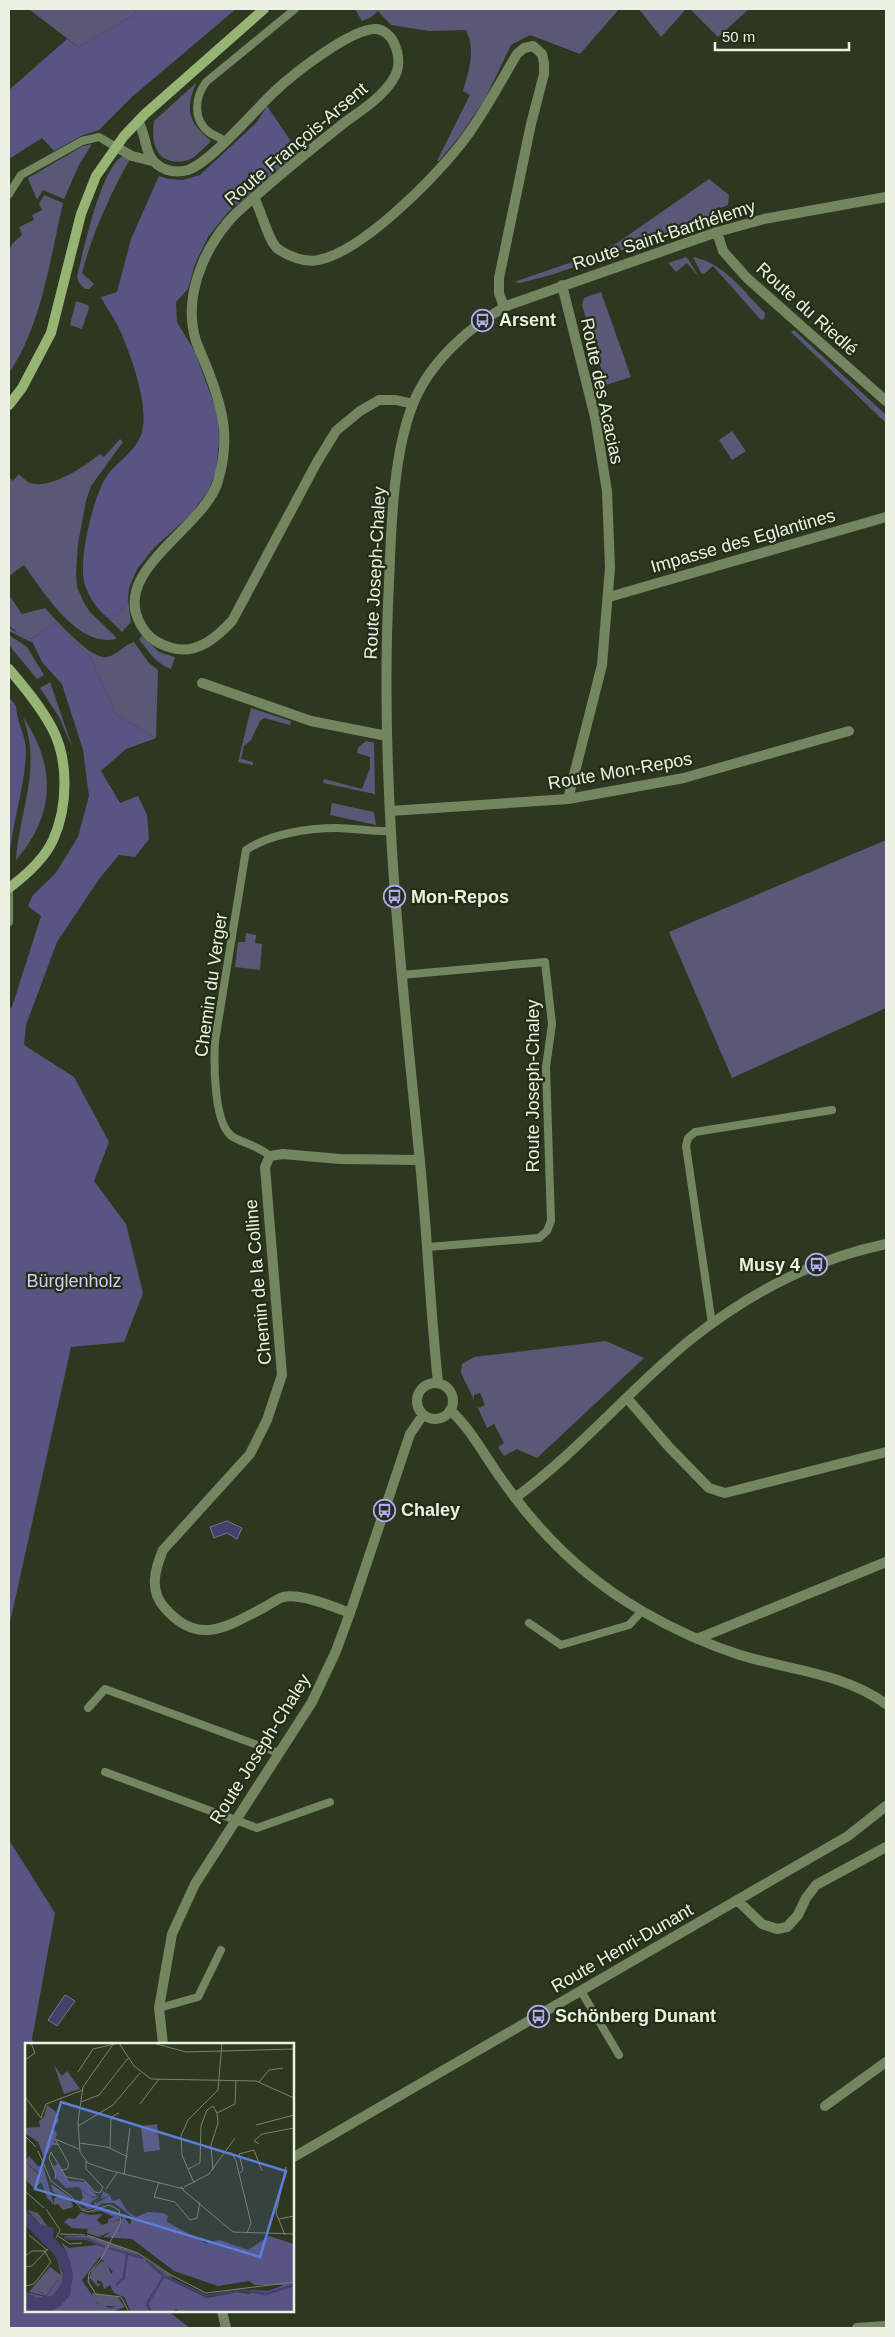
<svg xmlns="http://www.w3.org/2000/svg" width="895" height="2337" viewBox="0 0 895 2337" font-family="Helvetica,sans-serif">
<rect width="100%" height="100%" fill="#2e3821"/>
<!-- green -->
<path fill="#5a5877" d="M29 9H138L132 16 78 47Z
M355 9H619L580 54 530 35 511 45 485 99 460 136 439 161H437L470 95 463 91C469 70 476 51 466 30L429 31 391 25 378 11 370 18 362 21Z
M639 9H686L661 37Z
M690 9H749L718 37Z
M196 83C185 110 188 122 211 141 206 146 200 152 194 157 182 165 161 163 156 148 152 139 153 130 154 121Z
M92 144 79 165 64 199 43 190 37 200 28 178 83 146Z
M125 155 131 157C110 195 93 231 82 273L94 284 89 289H85L79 283 77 277C83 253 102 162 125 155Z
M709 179 729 195 728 205 715 210V218L551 275 520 283 514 282 575 261 617 243Z
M44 195 63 203C50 259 42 324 9 373V250L12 244 22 235 19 227 34 220 32 215 42 210 39 204Z
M686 257 688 259 699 277 687 263 676 272 668 263Z
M693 257C723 262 745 293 765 313L764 319 761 320 713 266 704 274 701 273Z
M601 292 631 377 606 385 582 305 584 298Z
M76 301 88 305 89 308 82 329 70 325Z
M794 330 886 415V423L791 332Z
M732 431 746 451 732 460 719 440Z
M120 439 123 442 91 486 86 501 78 544 76 574 77 587 84 603 90 612 115 636 116 639C77 648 43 591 24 565L9 576V477L13 481 19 474C22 477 25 480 28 482 48 492 85 466 100 454L104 457Z
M9 595 22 614 45 608C55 619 92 661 107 657 117 655 124 645 134 642L149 663 158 670 156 738 116 714 91 658 55 623 31 639C2 626 9 625 9 595Z
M128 601 131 622 122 632 109 619 119 614Z
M9 635 27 647 44 675 37 679 9 645Z
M142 636 159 652 175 657 171 669C155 663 149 652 139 639Z
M50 682 73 749 59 717 40 688Z
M251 708 291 721 290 725 264 718 260 721 251 740 244 746 241 759 253 762V765L238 762Z
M23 717C56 766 56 814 16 860 20 807 42 769 23 717Z
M366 741 374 743 375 794 323 783 324 779 362 789 370 768V757L357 753 358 748Z
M332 803 374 812 376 825 330 815Z
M886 840V1008L732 1078 669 932Z
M246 933 256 935 255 943 262 944 260 970 235 967 238 942H245Z
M606 1341 644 1358 537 1458 517 1449 504 1456 498 1447 504 1443 494 1424 487 1428 477 1406 479 1408 485 1405 480 1393 474 1395V1400L461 1373 462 1364 474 1357Z"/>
<!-- forest -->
<path fill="#585582" d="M138 9H236L133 96 99 130 81 136 54 151 42 138 9 159V90L67 39 78 47 132 16Z
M267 106 299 153 228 212 208 237 195 264 188 289 176 302 177 322 195 352 218 415 219 442 216 471 208 491 191 514 154 548 137 569 129 588 128 601 119 614 109 619C98 610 89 598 85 585 77 563 94 491 109 473 119 461 136 450 141 435 151 408 130 352 118 326 113 316 105 306 101 297L117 292 131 239 159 176 169 179 183 180 200 175 257 122Z
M811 349 886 417V420L814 352Z
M55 623 91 658 116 714 156 738 126 749 101 771 120 803 138 796 147 815 149 839 135 857 119 855 99 879 57 942 26 1025 24 1045 74 1077 109 1142 94 1181 126 1224 143 1293 124 1342 71 1347 9 1627V1009L12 1007 41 916 28 906 33 895 55 874 78 837 89 796 83 750 62 684 42 662 33 643 9 631V626L12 630 31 639Z
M9 697 16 706C16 721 26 735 26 751 25 789 11 825 9 863Z
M9 1840 55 1913 32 2039 34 2044H26V2311H168L190 2328H9Z"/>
<!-- water -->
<path fill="#44406c" stroke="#767590" d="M227 1521 242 1528 237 1539 227 1533 214 1538 210 1527Z
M65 1995 75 2001 57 2026 48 2020Z"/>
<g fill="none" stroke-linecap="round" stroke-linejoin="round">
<!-- service -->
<path stroke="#74865f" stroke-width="8" d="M224 141C220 137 215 136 210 133 192 120 195 97 206 82L295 9
M9 194 21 175 82 141 99 137 116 147
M9 922V888
M401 975 545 962 552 1024 546 1067 551 1221 547 1231 539 1238 428 1247
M270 1156C258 1146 246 1144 233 1137 213 1125 214 1061 215 1041L246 850C270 834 308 828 336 828 355 828 372 832 391 831
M712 1324 686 1146 688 1138 695 1132 832 1110
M529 1623 561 1645 629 1625 642 1611
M88 1708 105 1689 279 1753
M105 1772 257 1828 330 1802
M581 1991 619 2055
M159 2008 198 1997 221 1950"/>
<!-- minor -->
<path stroke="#74865f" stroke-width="10" d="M138 121C149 140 142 159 165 169 171 172 181 172 188 170 211 162 255 110 274 92 292 75 352 27 377 29 384 30 391 36 394 43 400 56 400 70 392 81 380 99 360 111 344 123 315 146 286 169 258 194 248 203 237 211 228 222 202 253 183 299 196 341 200 352 205 362 209 373 224 412 230 440 218 481 204 529 109 571 141 625 148 638 158 644 172 648 197 655 217 637 232 621L317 462 336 431 360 411 379 400H396L413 404
M116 147 132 156 152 161
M254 198C262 212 268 241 278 249 288 256 305 263 318 260 362 252 433 179 461 144 483 116 499 84 517 54L524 48 533 46 542 54 544 63V74L531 124 499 278V293L504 307
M717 232 723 251 747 278 886 401
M562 285 595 417 607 491 610 567 602 665 568 799
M609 597 886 517
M202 683 311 721 387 736
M390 811 568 799 684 778 849 731
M417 1401a18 18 0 1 1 36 0a18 18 0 1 1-36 0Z
M438 1383C430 1306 427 1229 419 1152 400 963 379 773 389 583 391 530 393 453 413 404 429 363 470 325 509 305L717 232 764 219 886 197
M627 1398 669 1447 709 1488 725 1493 886 1452
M450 1410C471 1429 484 1455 500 1477 538 1532 584 1578 642 1611 673 1629 706 1644 740 1655 789 1670 843 1673 886 1704
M515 1498C579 1451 629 1390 690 1340 748 1294 813 1259 886 1244
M350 1613C334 1607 301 1593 283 1597 277 1599 269 1605 263 1608 225 1628 197 1646 164 1607 149 1590 155 1569 163 1550L250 1454 267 1420 282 1375 265 1167 270 1156 283 1154 340 1159 420 1160
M697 1639 886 1562
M737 1900 762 1924 777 1929 787 1927 798 1915 806 1898 816 1885 886 1847
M163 2044 159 2008 172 1934 195 1884 312 1702 336 1651 350 1613 410 1434 423 1415
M825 2106 886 2062
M292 2158 848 1836 886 1806
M222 2311 226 2328
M857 2328 886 2326"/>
<!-- secondary -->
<path stroke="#98b475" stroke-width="10" d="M9 405 22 388 51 333 81 214 96 176 124 136 145 114 264 9
M9 669C25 688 40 706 52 728 69 760 68 807 53 840 44 860 25 876 9 888"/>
</g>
<!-- icons -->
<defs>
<symbol id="bus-ring" viewBox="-11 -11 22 22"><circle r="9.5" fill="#242e17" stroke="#b2adf9" stroke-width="1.5"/><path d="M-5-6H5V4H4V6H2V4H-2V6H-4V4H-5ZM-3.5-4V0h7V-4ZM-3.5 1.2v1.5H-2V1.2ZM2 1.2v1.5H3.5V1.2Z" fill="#b2adf9"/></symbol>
</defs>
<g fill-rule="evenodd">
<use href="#bus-ring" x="470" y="308" width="25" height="25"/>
<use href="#bus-ring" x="382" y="884" width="25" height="25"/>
<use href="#bus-ring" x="804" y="1252" width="25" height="25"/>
<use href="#bus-ring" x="372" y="1498" width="25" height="25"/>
<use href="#bus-ring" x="526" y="2004" width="25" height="25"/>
</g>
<g text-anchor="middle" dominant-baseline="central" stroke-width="4.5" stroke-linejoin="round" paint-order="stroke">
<!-- street labels -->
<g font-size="18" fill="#ebf2e4" stroke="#242e17">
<text transform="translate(296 144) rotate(-40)">Route François-Arsent</text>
<text transform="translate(664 235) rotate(-18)">Route Saint-Barthélemy</text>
<text transform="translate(807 309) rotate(42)">Route du Riedlé</text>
<text transform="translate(602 391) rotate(78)">Route des Acacias</text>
<text transform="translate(743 541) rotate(-16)">Impasse des Eglantines</text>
<text transform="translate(375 573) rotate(-87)">Route Joseph-Chaley</text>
<text transform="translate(620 771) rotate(-10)">Route Mon-Repos</text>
<text transform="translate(211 985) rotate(-82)">Chemin du Verger</text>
<text transform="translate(533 1086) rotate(-90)">Route Joseph-Chaley</text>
<text transform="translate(258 1282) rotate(-95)">Chemin de la Colline</text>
<text transform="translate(260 1749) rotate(-58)">Route Joseph-Chaley</text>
<text transform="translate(622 1948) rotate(-30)">Route Henri-Dunant</text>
</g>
<!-- poi labels -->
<g font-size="18" font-weight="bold" fill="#ebf2e4" stroke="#242e17" text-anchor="start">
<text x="499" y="320">Arsent</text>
<text x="411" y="897">Mon-Repos</text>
<text x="800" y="1265" text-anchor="end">Musy 4</text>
<text x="401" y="1510">Chaley</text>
<text x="555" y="2016">Schönberg Dunant</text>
</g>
<!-- park labels -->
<g font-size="18" fill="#d0cefb" stroke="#242e17">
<text x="74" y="1281">Bürglenholz</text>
</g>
</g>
<!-- overview -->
<g transform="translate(25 2043)">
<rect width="269" height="269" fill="#2e3821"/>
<path d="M29 22 37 33 42 28 55 46 39 51ZM22 62 30 68 34 78 28 85 32 91 29 98 34 102H27L22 111 18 112 13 99 0 90V85L15 84 14 78 19 74ZM132 81 135 107 119 109 116 83ZM0 118 15 133 17 139 9 145 0 136ZM26 141 45 154 48 164 38 167 33 161 29 162V155L35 153 28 148ZM56 147 67 155 75 153 65 160 66 163 69 162 70 159 76 155 78 148 85 152 71 158 72 163 76 162 68 166 71 163 66 164 54 161 58 165 66 167H59L56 164 53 160 58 155ZM0 165 16 179 3 167 13 170 23 184 15 181ZM83 176 88 179 97 176 94 189 88 187 74 194 62 190 63 186 83 180ZM40 193H65L108 208 148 234 137 233 111 212 86 208 63 197 39 196ZM77 218 82 221 87 233 77 239 72 237V241L76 240 73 244 65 235 64 238 69 247 82 251 68 247 63 238 67 227ZM25 224 36 232 21 253 10 245 20 253 4 249ZM67 250 93 254 99 263H77L68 256Z" fill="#5a5877"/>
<path d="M4 113 13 123H18L29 162 22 155 13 130 0 118ZM33 121 44 138 61 139 72 153 66 154 53 144 41 145 31 135 28 123ZM85 152 87 158 95 156 102 168 111 174 123 169 138 170 143 173 142 179 181 200 195 197 223 207 244 193 269 201V269H155L151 266 149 269H106L99 254 89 250 85 242 79 246 77 239 88 229 75 214 57 237 72 260 85 265 97 261 100 264 86 269H23L34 264 45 252 42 210 36 199 44 205 71 202 111 212 137 233 182 255 212 249 225 251 226 247 243 248 259 242H230L224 238 193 243 149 228 107 196 78 194 84 190 79 185 86 184 94 189 98 172 105 182 107 174 89 160H77L67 166H63L55 160 66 164ZM78 165 93 170 95 176 88 179 83 176 89 174 76 168 63 170ZM56 169 64 172 78 171 72 177 77 182 63 186 47 185 39 179 44 175 50 176ZM32 214 38 231 37 240 29 252 25 254 12 255 0 249 21 254 36 232Z" fill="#585582"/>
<path d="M0 167 15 181 29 185 28 193 42 210 46 221 48 232 45 252 34 264 23 269H0V249L12 255 27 253 37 240 38 227 28 210 0 182Z" fill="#44406c"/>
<path fill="none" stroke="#44406c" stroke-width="2.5" d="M39 195 62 196 80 204M84 205 118 215M121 217 139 233 182 253 213 247 241 251 269 242M91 242 99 235 102 210M126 269 122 261 139 233"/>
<path fill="none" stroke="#7a826f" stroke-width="1" d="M89 0 58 44 53 79 55 109 63 120 83 127 159 146 156 144M94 0 109 23 126 36 231 38 269 55M128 0 161 9 269 6M0 17 10 10 6 0M53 29 68 6 94 0M234 39 244 27 258 25M0 54 16 75 21 61 58 47M56 59 74 52 104 14M115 61 134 36M0 67V84M231 82 269 72M53 83 88 62 115 30M0 93 11 104M54 100 82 104 103 114M234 101 229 98 237 91 269 85M85 105 86 74 94 70M13 108 26 138 46 153 57 167 63 169 84 162 94 167 96 179 76 216 64 230 63 239 71 251 96 254 104 269M200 110H207L211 118 226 180 222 190M163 126 175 120 176 83 182 67 188 63 192 70M36 127 42 126 44 121 30 96 54 106M188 127 186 102 193 80 192 70 210 61 211 38M214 131 218 127 214 111 229 107 237 128M99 132 105 85M30 136 31 131 24 115 26 109 41 134 59 137 70 149 75 150 78 144 61 126V118M134 139 129 154 150 159 165 177 172 175 175 159M169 140 157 112 156 93 163 77 193 47 197 0M159 144 184 131 210 95M81 146 92 130M158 147 208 189 269 191M0 148 19 165M21 166 35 187 31 195M254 176 269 173M35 191 60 192M4 192 22 207M62 192 113 210 146 232 181 250 269 239M260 192 251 170 261 124M33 193 45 201 57 200M0 213 7 208H21M0 224 7 223 23 206M0 243 9 241 26 219 20 209"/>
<path fill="#5b7fdc" fill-opacity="0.15" stroke="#5b7fdc" stroke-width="2.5" d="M36 59 261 128 235 214 10 146Z"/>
<rect width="269" height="269" fill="none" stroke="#ebf2e4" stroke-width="2.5"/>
</g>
<!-- border -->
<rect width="895" height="2337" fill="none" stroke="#ebf2e4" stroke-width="20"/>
<!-- scale -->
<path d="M715 42v8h134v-8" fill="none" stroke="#ebf2e4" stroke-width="2.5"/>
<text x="722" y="42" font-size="15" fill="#ebf2e4" stroke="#242e17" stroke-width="4" paint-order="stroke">50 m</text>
</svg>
